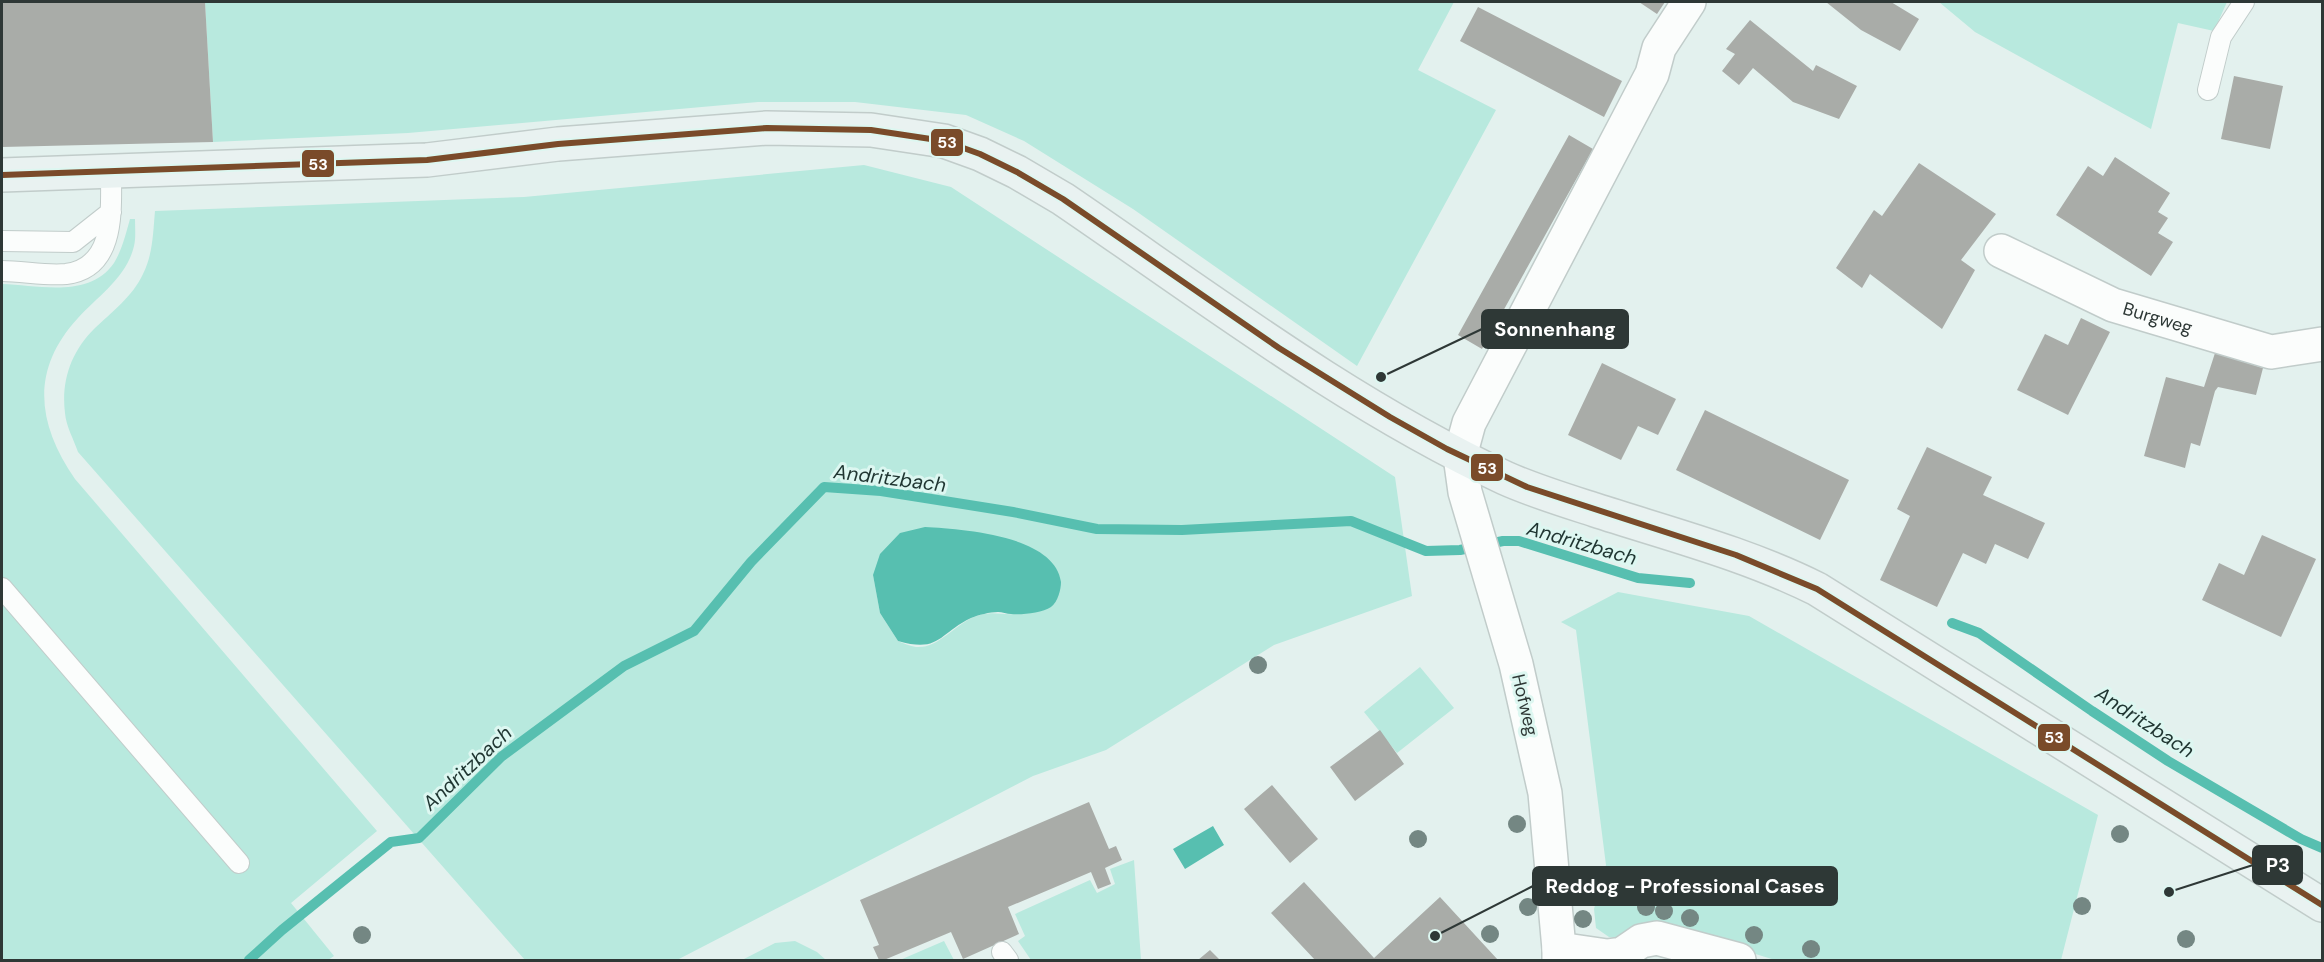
<svg xmlns="http://www.w3.org/2000/svg" width="2324" height="962" viewBox="0 0 2324 962" font-family="'DM Sans',sans-serif">
<rect width="100%" height="100%" fill="#e3f1ee"/>
<!-- green -->
<path fill="#b8e9de" fill-rule="evenodd" d="M205 2H1454L1418 70 1496 110 1357 366 1133 209 1024 141 966 115 855 102H758L408 133 213 142Z
M1939 2H2227L2214 31 2178 23 2151 129 1975 32Z
M864 165 951 187 1395 477 1412 596 1274 645 1106 750 1033 776 677 960H525L78 452C74 440 66 426 65 413 61 381 71 352 94 329 111 313 133 296 143 274 153 254 153 233 155 211L524 197ZM873 575 1052 606C1040 610 1028 613 1015 614 998 615 992 610 974 617 954 625 938 649 916 647 910 646 903 643 898 641L880 613Z
M130 219H135C135 228 136 238 134 246 127 277 98 296 78 318 30 370 37 424 75 479L377 831 291 903 334 956 328 960H2V284C38 285 89 299 114 263 122 250 126 233 130 219Z
M1618 592 1749 616 2098 815 2061 960H1775L1678 930 1627 941 1609 937 1596 928 1594 909 1606 865 1576 630 1561 622Z
M1420 667 1454 708 1397 753 1364 712Z
M1134 860 1141 960H1031L1018 941 1025 936 1015 914 1090 880 1097 893 1115 884 1110 869Z
M795 941 817 952 826 960H742L775 943Z
M944 941 954 960H900Z"/>
<!-- water -->
<path fill="#57bfb0" d="M925 527C961 529 1055 535 1061 582 1061 589 1058 602 1051 607 1042 613 1022 615 1011 614 1007 614 1002 612 998 612 990 612 978 615 971 618 938 634 940 653 898 641L880 613 873 575 880 554 900 533Z
M1213 826 1224 845 1185 869 1173 849Z"/>
<g fill="none" stroke-linecap="round" stroke-linejoin="round">
<!-- stream -->
<path stroke="#57bfb0" stroke-width="10" d="M1952 623 1979 633 2092 711 2168 761 2301 839 2322 848
M249 960 282 930 391 842 419 838 501 757 624 666 694 631 751 562 824 487 881 491 1013 512 1097 529 1182 530 1351 521 1426 551 1460 550 1503 541H1519L1638 578 1690 583"/>
</g>
<!-- building -->
<path fill="#a9aca8" d="M2 2H205L213 142 2 147Z
M1639 2H1665L1657 14Z
M1826 2H1891L1919 19 1900 51 1861 30Z
M1478 7 1622 81 1604 117 1460 41Z
M1750 20 1813 71 1816 65 1857 86 1839 119 1793 102 1753 68 1739 85 1722 71 1735 54 1726 49Z
M2234 76 2283 86 2270 149 2221 139Z
M1569 135 1593 149 1482 349 1458 335Z
M2115 157 2170 193 2158 212 2168 218 2158 233 2173 242 2151 276 2056 215 2088 166 2103 176Z
M1919 163 1996 214 1961 260 1975 270 1942 329 1870 274 1862 288 1836 268 1874 210 1882 216Z
M2081 318 2110 332 2068 415 2017 390 2045 334 2068 345Z
M2215 353 2263 368 2256 395 2218 387 2215 391 2200 446 2191 443 2185 468 2144 456 2166 377 2204 387Z
M1602 363 1676 399 1658 435 1638 426 1621 460 1568 435Z
M1705 410 1849 480 1820 540 1676 470Z
M1927 447 1992 477 1983 495 2045 523 2028 559 1995 544 1986 564 1963 553 1937 607 1880 580 1910 516 1897 509Z
M2262 535 2316 559 2281 637 2202 600 2219 563 2244 575Z
M1380 730 1404 764 1355 801 1330 767Z
M1272 785 1318 839 1290 863 1244 809Z
M1089 802 1109 849 1116 846 1122 860 1105 868 1111 884 1098 889 1091 872 1008 907 1019 934 963 959 951 932 884 960H879L873 947 879 945 860 900Z
M1304 882 1374 958 1440 897 1498 960H1315L1271 913Z
M1210 950 1220 960H1198Z"/>
<g fill="none" stroke-linecap="round" stroke-linejoin="round">
<defs>
<path id="service" d="M2208 90 2221 37 2244 2
M2 241 73 242 111 212
M2 271C23 271 45 276 66 274 116 268 111 210 111 172
M2 588 239 863
M1002 952 1008 960"/>
<g id="minor">
<path id="s1" d="M2001 251 2113 305 2271 352 2322 344"/>
<path d="M1559 949 1607 956 1622 954 1641 941 1657 938 1739 960"/>
<path d="M1559 960V949L1545 793 1516 664 1465 492 1460 456 1469 423 1652 74 1659 48 1689 2"/>
</g>
<path id="secondary" d="M2 175 427 160 558 144 767 128 871 130 944 141 980 154 1017 172 1063 199C1207 297 1347 404 1505 478 1534 491 1564 500 1595 510 1669 534 1747 554 1817 589L2322 905"/>
</defs>
<!-- service casing -->
<use href="#service" stroke="#c1ccca" stroke-width="22"/>
<!-- minor casing -->
<use href="#minor" stroke="#c1ccca" stroke-width="36"/>
<!-- secondary casing -->
<use href="#secondary" stroke="#c1ccca" stroke-width="36"/>
<!-- service -->
<use href="#service" stroke="#fbfdfc" stroke-width="20"/>
<!-- minor -->
<use href="#minor" stroke="#fbfdfc" stroke-width="33"/>
<!-- secondary -->
<use href="#secondary" stroke="#e9f2f1" stroke-width="33"/>
<defs>
<path id="bus-1" d="M2 175 427 160 558 144 767 128 871 130 944 141 980 154 1017 172 1063 199 1279 348 1390 417 1447 449 1527 487 1736 555 1817 589 2322 905"/>
</defs>
<!-- bus-1 casing -->
<use href="#bus-1" stroke="#ddf7f1" stroke-width="10"/>
<!-- bus-1 -->
<use href="#bus-1" stroke="#7a4b2a" stroke-width="6"/>
</g>
<!-- trees -->
<g fill="#748783">
<circle cx="1258" cy="665" r="9"/>
<circle cx="1517" cy="824" r="9"/>
<circle cx="2120" cy="834" r="9"/>
<circle cx="1418" cy="839" r="9"/>
<circle cx="2082" cy="906" r="9"/>
<circle cx="1528" cy="907" r="9"/>
<circle cx="1646" cy="907" r="9"/>
<circle cx="1664" cy="911" r="9"/>
<circle cx="1690" cy="918" r="9"/>
<circle cx="1583" cy="919" r="9"/>
<circle cx="1490" cy="934" r="9"/>
<circle cx="362" cy="935" r="9"/>
<circle cx="1754" cy="935" r="9"/>
<circle cx="2186" cy="939" r="9"/>
<circle cx="1811" cy="949" r="9"/>
</g>
<g text-anchor="middle" dominant-baseline="central" stroke-width="6" stroke-linejoin="round" paint-order="stroke">
<!-- street labels -->
<g font-size="18" fill="#2e3836" stroke="#ddf7f1">
<text stroke="none"><textPath href="#s1" startOffset="171">Burgweg</textPath></text>
<text transform="translate(1525 705) rotate(77)">Hofweg</text>
</g>
<!-- water labels -->
<g font-size="20" font-style="italic" fill="#1f3531" stroke="#ddf7f1">
<text transform="translate(890 478) rotate(7)">Andritzbach</text>
<text transform="translate(1582 543) rotate(16)">Andritzbach</text>
<text transform="translate(2145 722) rotate(33)">Andritzbach</text>
<text transform="translate(467 768) rotate(-43)">Andritzbach</text>
</g>
</g>
<!-- callouts -->
<path fill="none" stroke="#2e3836" stroke-width="2" d="M1381 377L1482 329M2169 892L2253 865M1435 936L1533 886"/>
<g fill="#2e3836" stroke="#ddf7f1" stroke-width="2">
<circle cx="1381" cy="377" r="6"/>
<circle cx="2169" cy="892" r="6"/>
<circle cx="1435" cy="936" r="6"/>
</g>
<g fill="#2e3836" stroke="#2e3836" stroke-width="2">
<rect x="1482" y="310" width="146" height="38" rx="6"/>
<rect x="2253" y="846" width="49" height="38" rx="6"/>
<rect x="1533" y="867" width="304" height="38" rx="6"/>
</g>
<g font-size="20" text-anchor="middle" font-weight="bold" fill="#fff">
<text x="1555" y="336">Sonnenhang</text>
<text x="2278" y="872">P3</text>
<text x="1685" y="893">Reddog - Professional Cases</text>
</g>
<g stroke="#ddf7f1" stroke-width="2">
<rect x="930" y="128" width="34" height="29" rx="6" fill="#7a4b2a"/>
<rect x="301" y="149" width="34" height="29" rx="6" fill="#7a4b2a"/>
<rect x="1470" y="453" width="34" height="29" rx="6" fill="#7a4b2a"/>
<rect x="2037" y="723" width="34" height="29" rx="6" fill="#7a4b2a"/>
</g>
<g font-size="16" text-anchor="middle" font-weight="bold" fill="#fff">
<text x="947" y="148">53</text>
<text x="318" y="170">53</text>
<text x="1487" y="474">53</text>
<text x="2054" y="743">53</text>
</g>
<!-- border -->
<rect width="2324" height="962" fill="none" stroke="#2e3836" stroke-width="6"/>
</svg>
